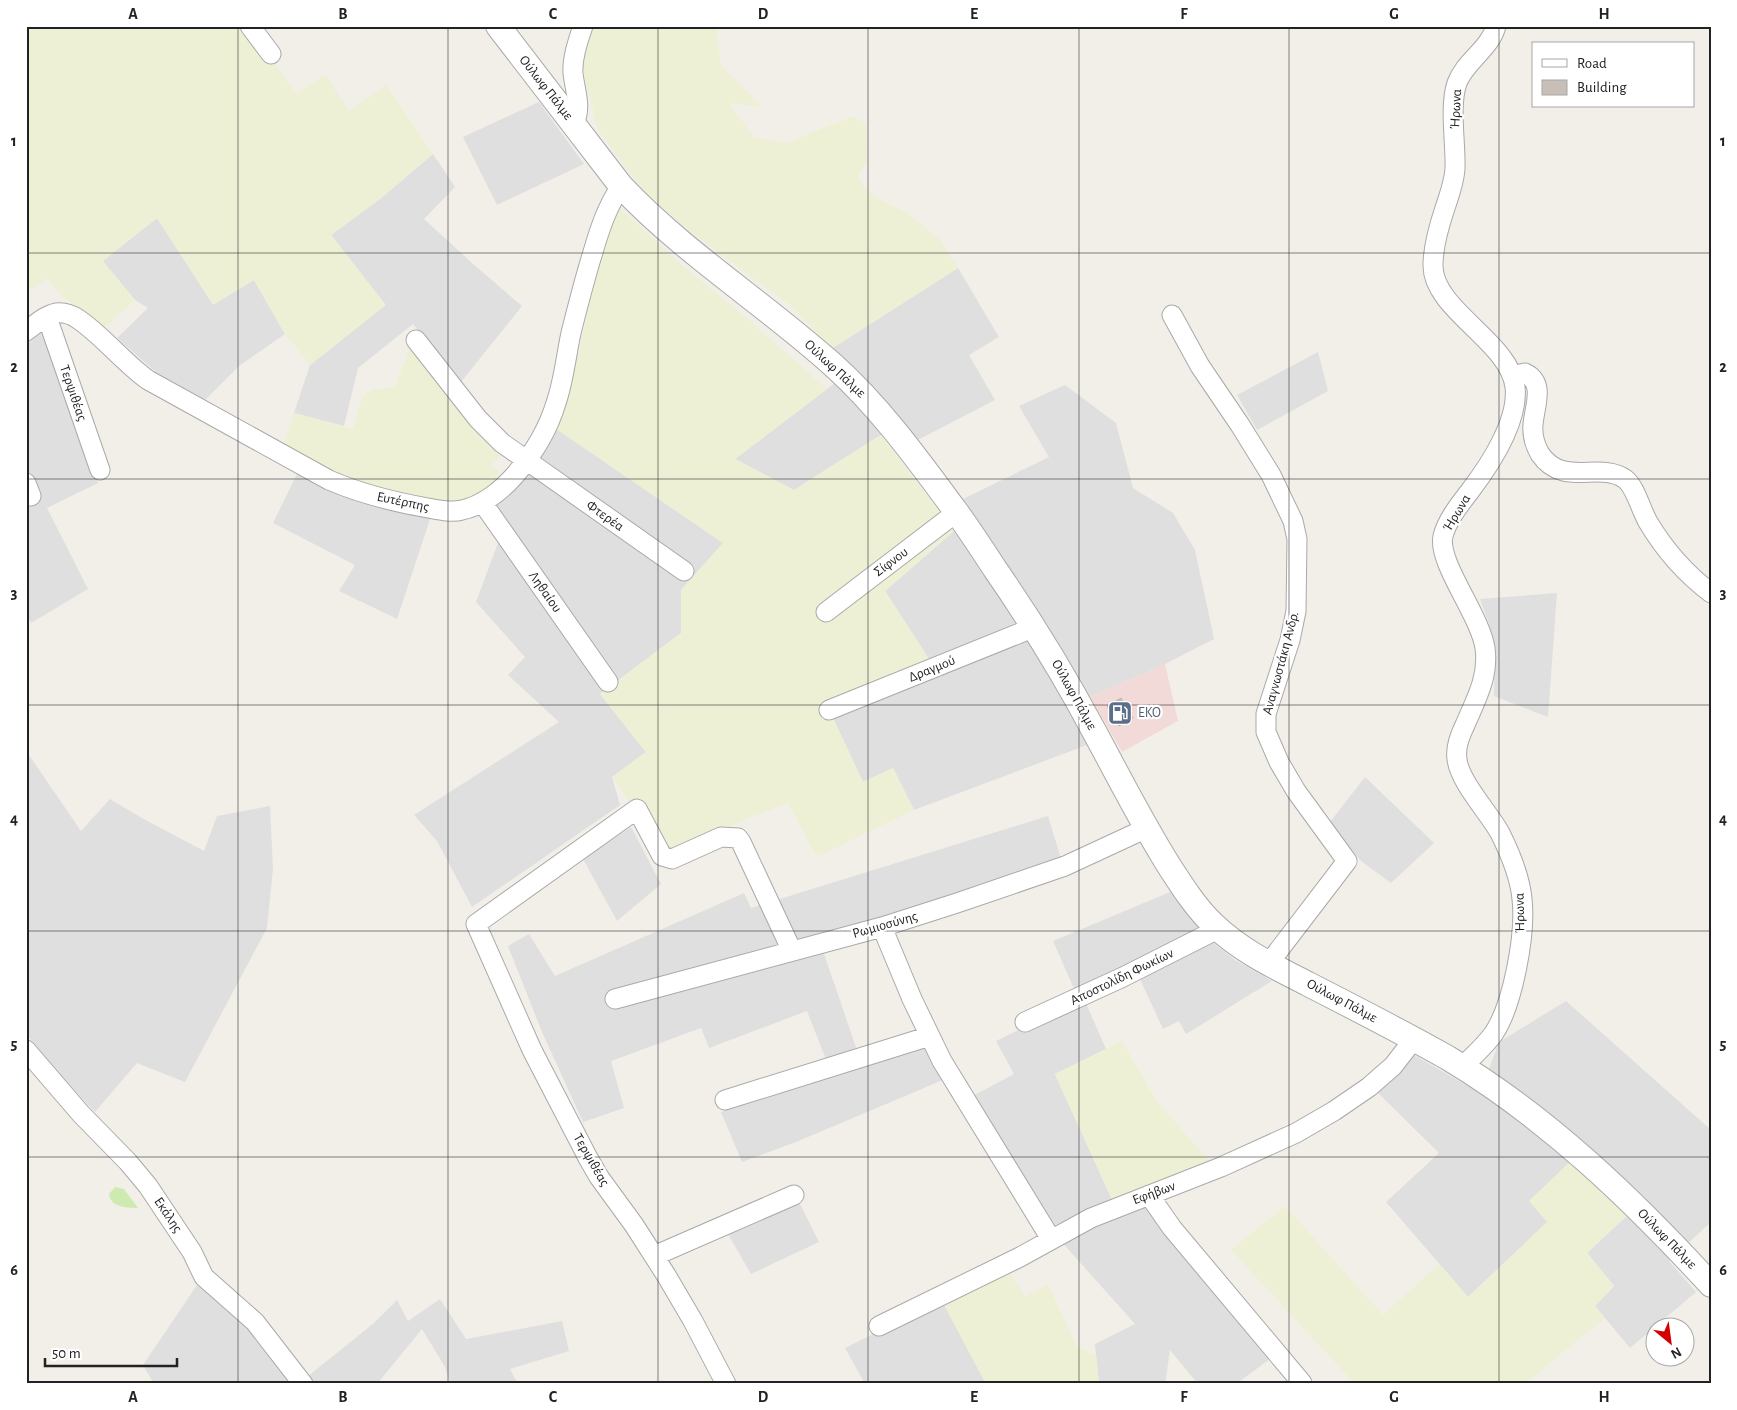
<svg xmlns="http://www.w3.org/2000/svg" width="1737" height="1410" viewBox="0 0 1737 1410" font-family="'Alegreya Sans',sans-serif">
<rect width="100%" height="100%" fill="#f2efe9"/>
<!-- residential -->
<path fill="#e0dfdf" d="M539 102 584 164 497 205 463 137Z
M433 154 455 187 424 219 472 263 522 306 461 382 413 324 358 368 344 426 294 413 310 365 385 305 331 235 392 189Z
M157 218 213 304 254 280 285 334 239 366 204 401 166 381 117 338 148 308 135 300 102 261Z
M958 268 999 337 969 355 995 400 912 443 898 424 794 490 735 459 852 370 831 349Z
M46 328 98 483 47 508 88 589 31 623 26 613V341Z
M1318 352 1328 391 1257 430 1237 395Z
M1065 385 1116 423 1133 488 1173 513 1195 550 1214 639 1165 664 1090 697 1047 626 963 499 1049 457 1019 406Z
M555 428 723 543 681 590V633L600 694 646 752 612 777 620 805 472 907 437 841 414 815 559 722 508 675 525 657 476 602 505 524 494 505 524 477 545 450Z
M297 474 349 498 431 516 397 619 339 591 355 565 273 523Z
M954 531 977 560 1021 628 1087 745 914 810 893 768 863 782 829 710 933 665 885 591Z
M1557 593 1548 717 1494 696 1495 651 1489 624 1480 599Z
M27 752 81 831 110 799 140 817 204 851 217 816 270 806 273 869 267 928 185 1082 137 1063 95 1112 59 1074 26 1034Z
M1365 777 1434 843 1391 883 1361 861 1330 822Z
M1048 816 1062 862 819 939 861 1062 925 1043 943 1080 796 1142 742 1162 721 1112 832 1075 807 1011 709 1048 701 1028 611 1061 624 1108 583 1122 542 1032 508 946 529 934 555 976 744 893 751 908Z
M631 827 661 884 617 921 583 859Z
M1175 890 1204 930 1075 991 1053 941Z
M1211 941 1235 960 1272 981 1186 1034 1179 1021 1163 1029 1139 977Z
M1085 1001 1106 1049 1055 1074 1113 1202 1050 1227 971 1097 1014 1074 996 1041 1031 1024Z
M1566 1001 1711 1130V1222L1669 1261 1696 1292 1630 1348 1595 1306 1614 1286 1587 1253 1646 1198 1586 1146 1530 1201 1548 1222 1468 1297 1386 1202 1439 1153 1376 1091 1414 1055 1480 1093 1499 1042Z
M797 1198 819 1242 751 1274 725 1229Z
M1142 1202 1270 1359 1236 1384H1198L1170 1350 1165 1384H1099L1095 1344 1135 1324 1059 1239Z
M197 1285 231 1312 246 1327 293 1384H154L143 1365Z
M440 1299 466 1339 562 1321 569 1351 510 1369 518 1384H450L445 1367 422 1329 377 1384H312L307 1377 374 1323 397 1300 408 1321Z
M942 1300 986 1384H865L845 1348Z"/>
<!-- commercial -->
<path fill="#f2dad9" d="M1165 664 1178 721 1122 752 1090 697Z"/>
<!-- farmland -->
<path fill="#eef0d5" d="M26 26H248L296 93 326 75 349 111 386 85 433 154 379 200 331 235 386 305 310 365 285 334 254 280 213 305 157 218 103 261 135 300 105 327 62 296 47 279 26 292Z
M593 26H716L721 65 762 107 729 103 754 137 786 143 853 116 866 123 867 162 857 178 875 197 909 214 939 239 958 268 831 349 812 327 787 303 689 231 643 190 601 134 595 122 593 108 585 82 583 64Z
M619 207 684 267 740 312 827 389 735 459 794 490 881 435 954 531 885 591 931 662 829 709 863 782 893 768 914 810 817 857 788 803 741 821 673 857 631 805 612 777 646 752 600 694 681 633V590L723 543 555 428 565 407 582 339 595 275 614 214Z
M412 342 503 452 492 465 504 477 482 496 460 502H435L378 489 332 475 282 448 294 413 353 429 362 396 372 390 395 387Z
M1122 1041 1156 1100 1211 1163 1113 1202 1055 1074Z
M1572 1160 1628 1214 1587 1253 1614 1286 1595 1306 1605 1318 1525 1384H1355L1231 1250 1285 1206 1383 1315 1439 1264 1468 1297 1547 1222 1529 1201Z
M1008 1269 1025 1297 1048 1284 1077 1347 1096 1355 1099 1384H986L943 1303Z"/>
<!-- grass -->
<path fill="#cdebb0" d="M115 1187 124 1189 138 1208C127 1208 110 1207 109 1194Z"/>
<!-- building -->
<path fill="#c7bfb8" stroke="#c4b6ab" d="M1121 698 1133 718 1119 726 1107 706Z"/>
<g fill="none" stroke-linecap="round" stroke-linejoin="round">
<defs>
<path id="minor" d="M250 26 271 54
M574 124C582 106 575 92 573 73 572 58 578 41 583 26
M1172 315 1200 366 1240 425 1271 475 1293 521 1297 539 1296 611 1290 640 1266 714V732L1279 762 1296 791 1347 861 1269 963
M47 317 100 470
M26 331C35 325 45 315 56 313 64 312 72 315 78 319 103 336 123 362 148 380L329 480C361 494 394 502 428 508 439 510 451 513 462 510 482 506 502 490 515 475 533 454 548 430 556 403 564 380 566 356 571 333 578 305 585 278 593 252 600 228 607 207 621 186
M416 340 478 419 502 443 684 571
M1512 376 1525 373C1546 383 1534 407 1533 425 1532 435 1535 445 1540 454 1563 488 1600 461 1625 479 1635 486 1641 510 1648 522 1664 549 1686 574 1711 593
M26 483 31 496
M482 502 608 682
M826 612 957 512
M829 710 1035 627
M882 927 912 999 942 1061 1051 1239
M615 999 882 927 957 903 1065 866 1147 828
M1025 1022 1123 977 1218 929
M26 1050 81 1114 128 1162 148 1186 192 1252 204 1277 255 1322 303 1384
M1462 1067C1473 1056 1485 1046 1494 1033 1513 1004 1526 934 1522 899 1520 876 1510 853 1500 833 1489 813 1459 781 1457 759 1455 747 1460 735 1465 725 1476 699 1489 677 1485 648 1480 615 1437 562 1443 536 1447 520 1460 504 1470 491 1489 466 1519 421 1515 387 1510 342 1432 309 1433 265 1433 246 1439 226 1445 208 1449 196 1454 183 1455 169 1456 144 1449 106 1457 83 1465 61 1490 49 1496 26
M725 1100 930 1036
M1149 1195 1172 1228 1302 1383
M654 1256 794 1195
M879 1326 1020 1257 1091 1218 1221 1167 1296 1133 1334 1111 1369 1087 1393 1066 1414 1039
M726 1384 693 1321 666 1275 634 1225 599 1177 588 1158 532 1050 476 924 637 809 662 856 672 859 721 837 738 838 741 842 792 951"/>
<path id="tertiary" d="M498 26 621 186C684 253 764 303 833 365 880 407 918 460 955 510 969 529 982 549 995 569 1031 621 1064 675 1094 731 1119 777 1143 825 1171 869 1184 889 1197 909 1214 925 1241 951 1275 967 1308 984 1355 1008 1402 1032 1448 1058 1547 1117 1633 1200 1711 1285"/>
</defs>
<!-- minor casing -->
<use href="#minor" stroke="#a9a9a9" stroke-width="21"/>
<!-- tertiary casing -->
<use href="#tertiary" stroke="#a9a9a9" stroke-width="26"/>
<!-- minor -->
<use href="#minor" stroke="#fff" stroke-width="19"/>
<!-- tertiary -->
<use href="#tertiary" stroke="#fff" stroke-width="24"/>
</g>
<!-- grid -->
<path fill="none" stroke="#222" stroke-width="1" stroke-opacity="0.55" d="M238 26V1384M448 26V1384M658 26V1384M868 26V1384M1079 26V1384M1289 26V1384M1499 26V1384M26 253H1711M26 479H1711M26 705H1711M26 931H1711M26 1157H1711"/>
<!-- icons -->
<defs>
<symbol id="fuel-square" viewBox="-11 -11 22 22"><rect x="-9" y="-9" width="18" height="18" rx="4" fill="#5c6f8a" stroke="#fff"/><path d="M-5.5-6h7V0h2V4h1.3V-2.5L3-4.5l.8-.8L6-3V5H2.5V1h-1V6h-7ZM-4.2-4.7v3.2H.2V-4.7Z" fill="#fff"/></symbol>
</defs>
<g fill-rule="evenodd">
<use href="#fuel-square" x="1106" y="699" width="28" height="28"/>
</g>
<g text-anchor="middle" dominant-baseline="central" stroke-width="4.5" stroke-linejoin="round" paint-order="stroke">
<!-- street labels -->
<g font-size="14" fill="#222" stroke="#fff">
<text transform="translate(546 88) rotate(52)">Ούλωφ Πάλμε</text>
<text transform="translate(1456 109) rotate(-87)">Ήρωνα</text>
<text transform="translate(835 369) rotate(43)">Ούλωφ Πάλμε</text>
<text transform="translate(73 393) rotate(71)">Τερψιθέας</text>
<text transform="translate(403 502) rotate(12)">Ευτέρπης</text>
<text transform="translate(1457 513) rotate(-59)">Ήρωνα</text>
<text transform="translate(605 516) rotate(35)">Φτερέα</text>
<text transform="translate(891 562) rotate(-37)">Σίφνου</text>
<text transform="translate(545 592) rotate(55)">Ληθαίου</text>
<text transform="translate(1281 663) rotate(-75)">Αναγνωστάκη Ανδρ.</text>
<text transform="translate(932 669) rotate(-22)">Δραγμού</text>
<text transform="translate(1074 695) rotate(61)">Ούλωφ Πάλμε</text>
<text transform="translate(1520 913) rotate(-91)">Ήρωνα</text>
<text transform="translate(885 925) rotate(-16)">Ρωμιοσύνης</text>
<text transform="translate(1122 977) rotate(-26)">Αποστολίδη Φωκίων</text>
<text transform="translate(1342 1001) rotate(28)">Ούλωφ Πάλμε</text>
<text transform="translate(591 1160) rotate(60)">Τερψιθέας</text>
<text transform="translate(1154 1193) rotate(-20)">Εφήβων</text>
<text transform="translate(168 1215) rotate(56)">Εκάλης</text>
<text transform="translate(1667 1239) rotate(46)">Ούλωφ Πάλμε</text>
</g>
<!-- service labels -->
<g font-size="14" fill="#4e5e75" stroke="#fff" text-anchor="start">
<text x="1138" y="713">EKO</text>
</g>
</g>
<!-- border -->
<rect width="1737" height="1410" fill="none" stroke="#ffffff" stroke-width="55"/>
<!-- legend -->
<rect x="1532" y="42" width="162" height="65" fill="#ffffff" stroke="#a7a7a7"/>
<rect x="1542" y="59" width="25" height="8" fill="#ffffff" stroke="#a7a7a7"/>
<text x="1577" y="68" font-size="15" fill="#222222">Road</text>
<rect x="1542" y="80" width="25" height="15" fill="#c7bfb8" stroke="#a7a7a7"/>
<text x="1577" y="92" font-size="15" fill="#222222">Building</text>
<!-- north arrow -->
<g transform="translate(1670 1342) rotate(151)"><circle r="24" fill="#ffffff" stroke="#a7a7a7"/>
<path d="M0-4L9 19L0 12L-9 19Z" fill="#d40000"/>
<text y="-8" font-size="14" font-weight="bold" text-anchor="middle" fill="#222222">N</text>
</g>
<!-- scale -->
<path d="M45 1358v8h132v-8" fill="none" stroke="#222222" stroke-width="2.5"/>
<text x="52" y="1358" font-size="15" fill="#222222" stroke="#ffffff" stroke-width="4" paint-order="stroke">50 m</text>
<rect x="28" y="28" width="1682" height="1354" fill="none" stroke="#222" stroke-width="2"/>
<g font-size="16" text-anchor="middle" font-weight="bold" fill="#222">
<text x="133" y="19">A</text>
<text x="343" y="19">B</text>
<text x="553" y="19">C</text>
<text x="763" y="19">D</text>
<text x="974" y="19">E</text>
<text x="1184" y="19">F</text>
<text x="1394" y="19">G</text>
<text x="1604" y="19">H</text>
<text x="14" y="146">1</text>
<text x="1723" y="146">1</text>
<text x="14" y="372">2</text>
<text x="1723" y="372">2</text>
<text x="14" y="598">3</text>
<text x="1723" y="598">3</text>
<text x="14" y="824">4</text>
<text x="1723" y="824">4</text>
<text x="14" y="1049">5</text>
<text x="1723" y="1049">5</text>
<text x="14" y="1275">6</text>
<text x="1723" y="1275">6</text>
<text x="133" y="1402">A</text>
<text x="343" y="1402">B</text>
<text x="553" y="1402">C</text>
<text x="763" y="1402">D</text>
<text x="974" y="1402">E</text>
<text x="1184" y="1402">F</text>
<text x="1394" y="1402">G</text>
<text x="1604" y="1402">H</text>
</g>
</svg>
